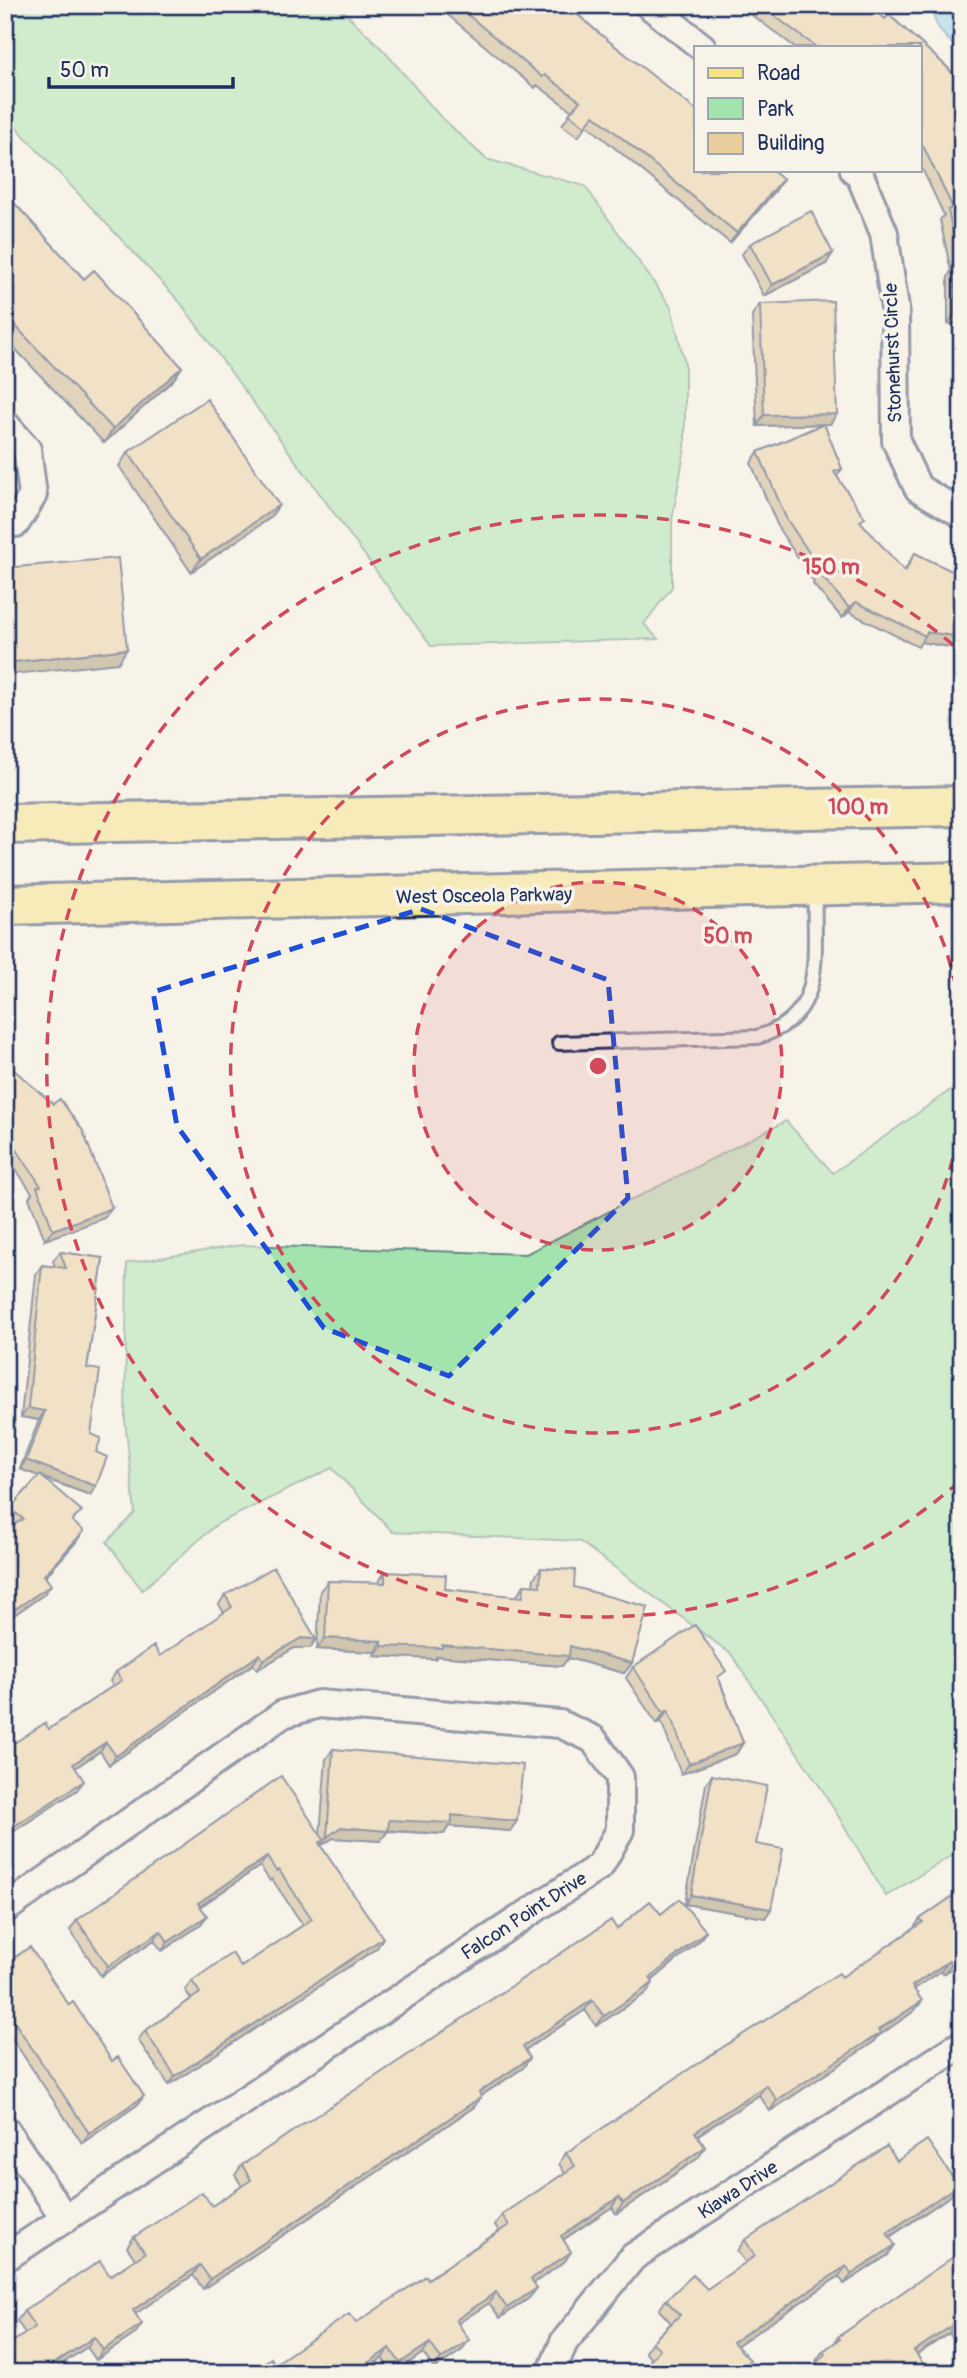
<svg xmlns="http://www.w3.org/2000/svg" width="967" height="2378" viewBox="0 0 967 2378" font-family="Pangolin,sans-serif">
<rect width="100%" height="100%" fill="#f7f3e8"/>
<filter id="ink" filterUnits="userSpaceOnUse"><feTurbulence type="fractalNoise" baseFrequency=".0143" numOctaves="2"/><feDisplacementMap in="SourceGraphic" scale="14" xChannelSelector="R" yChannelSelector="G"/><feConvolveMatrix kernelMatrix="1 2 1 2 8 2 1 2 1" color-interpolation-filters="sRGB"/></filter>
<g filter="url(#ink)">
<!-- green -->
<path fill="#a3e4ae" stroke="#5f8a86" stroke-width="2" d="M5 5H337L385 52 438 114 486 159 585 186 671 307 685 364V448L672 520V587L644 624 658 639 431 646 179 301 14 125 5 54Z
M962 1082V1849L886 1896 825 1794 731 1654 579 1541 393 1532 332 1468 217 1524 142 1590 107 1542 135 1513 125 1420 127 1263 242 1245 526 1254 786 1121 833 1173Z"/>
<!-- water -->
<path fill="#8ad1eb" stroke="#5e90b3" stroke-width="2" d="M933 5H962V53C949 41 930 25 933 5Z"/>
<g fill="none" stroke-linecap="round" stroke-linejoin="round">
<defs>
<path id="lane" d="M559 1043 757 1037C830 1016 812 952 815 890"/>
<path id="street" d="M649 5 702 47
M854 170 859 173 884 233 895 308 896 441 918 488 962 514
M5 424 27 449 33 495 16 523H5
M5 1909 283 1714 319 1704 560 1724 593 1739 620 1777V1830L600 1866 5 2258
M5 2129 65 2219
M551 2373 564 2342 633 2257 962 2044"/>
<path id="primary" d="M5 824 962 806
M5 905 962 882"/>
</defs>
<!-- lane casing -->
<use href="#lane" stroke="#1b2f5e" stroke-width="18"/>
<!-- street casing -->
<use href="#street" stroke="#1b2f5e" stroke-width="32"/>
<!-- primary casing -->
<use href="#primary" stroke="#1b2f5e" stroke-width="44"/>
<!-- lane -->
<use href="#lane" stroke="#f7f3e8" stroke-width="12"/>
<!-- street -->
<use href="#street" stroke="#f7f3e8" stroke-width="26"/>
<!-- primary -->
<use href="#primary" stroke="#f6e381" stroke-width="38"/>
</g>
<!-- wall -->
<path fill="#c8b087" stroke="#1b2f5e" stroke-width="2" d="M436 5H567L776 190 730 243 587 125 578 137 562 125 572 111 537 85 535 88Z
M742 5H868L885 19 889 15 948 68 962 85V323L948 324V277L951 271 940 220 944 215 920 164V47H795L741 7Z
M5 193 84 279 182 367 173 380 104 443 5 338Z
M750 244 826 264 764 296 742 254Z
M760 304 830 424H824L842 469 837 476 861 523 904 571 915 553 962 576V649L921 642 918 647 849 612 842 618 813 584 814 582 779 529 751 463 758 452 823 424 757 426 752 315Z
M962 386V451H960Z
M128 452 270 518 191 572 119 466Z
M5 1062 112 1208 104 1218 45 1240 29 1198 32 1193 5 1153Z
M60 1252 103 1258 87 1368 91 1434 96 1452 90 1495 43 1478 73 1522 76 1542 45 1577 43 1595 8 1619 5 1616V1531L12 1526 5 1521V1516L39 1476 20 1469 39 1420 21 1417 36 1274 42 1265 55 1267 53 1261Z
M541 1568 574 1587 632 1663 624 1673 568 1658 562 1666 437 1656 435 1659 374 1656 375 1652 317 1649 320 1591 328 1581 378 1583 385 1572 445 1589 516 1597 524 1585 533 1586 534 1578Z
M225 1595 316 1639 310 1648H294L257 1670 253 1664 109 1765 100 1751 75 1768 77 1790 5 1837V1749L49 1729 113 1686 110 1681 116 1672 160 1656 224 1613 219 1604Z
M633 1667 720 1681 743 1743 736 1754 681 1774 661 1721 657 1724 626 1678Z
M333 1749 510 1831 449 1826 444 1834 388 1831 380 1841 333 1838 321 1846 377 1948 169 2085 138 2040 145 2031 191 1999 185 1990 192 1981 241 1967 303 1925 272 1879 270 1881 260 1866 200 1907 207 1916 200 1925 162 1951 154 1940 101 1976 70 1930 77 1920 320 1835 326 1759Z
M712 1775 756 1844 771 1909 765 1918 685 1904 706 1784Z
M962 1890V1962L943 1974 941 1971 914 1989 922 2001 914 2011 877 2037 872 2043 770 2111 759 2095 697 2136 705 2147 698 2158 616 2214 612 2207 563 2240 571 2252 564 2262 533 2283 537 2288 529 2298 500 2318 489 2303 458 2323 462 2350 434 2369 423 2353 394 2373H392L382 2358 361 2373H250L275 2364 356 2323 428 2279 499 2231 495 2225 502 2215 565 2173 559 2164 566 2153 842 1977 913 1929 920 1919Z
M661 1914 706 1931 699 1941 652 1981 653 1983 646 1993 596 2026 585 2010 525 2050 523 2068 481 2096 474 2107 203 2289 193 2275 135 2314V2334L96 2360 87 2347 48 2373H5L25 2333 17 2321 24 2311 110 2276 135 2259 127 2247 134 2237 212 2206 242 2186 235 2175 242 2165 617 1929Z
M5 1964 69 2005 112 2061 144 2096 137 2105 82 2143 5 2028Z
M897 2161 950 2196 890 2237 888 2255 844 2284 839 2276 736 2346 750 2360 742 2370 651 2359 645 2352 652 2342 671 2323 659 2310 666 2300 707 2289 746 2263 737 2251 745 2240Z
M962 2263V2347L959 2349 949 2333 917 2355 926 2368 923 2373H807L817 2363 816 2361 823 2351 834 2344 838 2337Z"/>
<!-- shaded-wall -->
<path fill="#a3906e" stroke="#1b2f5e" stroke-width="2" d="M783 179 776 190 730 243 737 233Z
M833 253 826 264 764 296 772 285Z
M955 313H962V323L948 324Z
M182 367 173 380 104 443 113 429Z
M837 414 830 424 757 426 764 415Z
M279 505 270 518 191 572 201 559Z
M856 602 849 612 842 618 849 608Z
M927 632 962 637V649L921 642Z
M127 649 118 663 5 675V663Z
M112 1208 104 1218 45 1240 53 1230Z
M28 1408 45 1411 39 1420 21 1417Z
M26 1460 96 1486 90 1495 20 1469Z
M84 1531 76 1542 37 1586 44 1575Z
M51 1585 43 1595 8 1619 15 1609Z
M301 1638 316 1639 310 1648H294L257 1670 263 1660Z
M325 1638 382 1641 375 1652 317 1649Z
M442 1645 570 1646 632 1663 624 1673 568 1658 562 1666 437 1656 435 1659 374 1656 382 1646Z
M260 1654 253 1664 109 1765 116 1756Z
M668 1710 661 1721 657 1724 664 1713Z
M106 1742 100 1751 66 1774 73 1764Z
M743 1743 736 1754 681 1774 689 1764Z
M84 1781 77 1790 5 1837V1832Z
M452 1815 517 1821 510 1831 449 1826 444 1834 381 1830 389 1820Z
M341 1827 388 1831 380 1841 333 1838 319 1847 327 1837Z
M267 1857 260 1866 191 1912 198 1903Z
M691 1895 771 1909 765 1918 685 1904Z
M207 1916 200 1925 162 1951 168 1942Z
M161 1931 154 1940 101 1976 108 1966Z
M706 1931 699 1941 643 1988 650 1978Z
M383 1938 377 1948 169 2085 175 2076Z
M962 1956V1962L943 1974 951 1964Z
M949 1961 941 1971 904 1996 912 1986Z
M653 1983 646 1993 596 2026 604 2016Z
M592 2000 585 2010 516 2056 523 2046Z
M922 2001 914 2011 877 2037 872 2043 770 2111 777 2100Z
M530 2058 523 2068 471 2102 479 2092Z
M766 2085 759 2095 687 2142 695 2132Z
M144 2096 137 2105 82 2143 89 2133Z
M481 2097 474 2107 203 2289 210 2279Z
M705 2147 698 2158 616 2214 623 2203Z
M958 2185 950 2196 880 2243 887 2233Z
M619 2197 612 2207 553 2246 561 2236Z
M895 2245 888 2255 844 2284 852 2274Z
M571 2252 564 2262 524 2290 531 2279Z
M200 2265 193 2275 126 2320 133 2310Z
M846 2266 839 2276 726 2353 733 2342Z
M537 2288 529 2298 500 2318 507 2308Z
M496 2292 489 2303 448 2330 456 2320Z
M956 2323 949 2333 907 2361 914 2351Z
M142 2324 135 2334 96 2360 103 2350Z
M94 2337 87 2347 48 2373H40Z
M469 2340 462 2350 434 2369 441 2359Z
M430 2343 423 2353 393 2373 400 2363Z
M390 2348 382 2358 361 2373H353Z
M750 2360 742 2370 740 2373H736Z"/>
<!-- building -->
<path fill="#e9cd9d" stroke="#1b2f5e" stroke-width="2" d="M456 5H567L595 30 696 110V170H771L783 179 737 233 594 115 585 126 569 114 580 101 545 75 542 77Z
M760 5H868L885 19 889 15 948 68 962 85V313H955V267H960L948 210 953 208 924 148 920 142V47H816Z
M5 193 84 279 94 270 182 367 113 429 11 321 5 326Z
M811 211 833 253 772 285 750 244Z
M833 301 837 414 764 415 760 304Z
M207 399 279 505 201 559 128 452Z
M824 424 842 469 834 472 865 518 860 521 905 572 915 553 962 576V637L927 632 925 636 856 602 849 608 820 574 822 572 786 518 758 452Z
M118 558 127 649 5 663V568Z
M5 1062 53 1104 60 1099 83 1131 112 1208 53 1230 37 1187 41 1186 5 1132Z
M60 1252 103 1258 87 1368 100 1370 91 1434 101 1438 96 1452 107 1457 96 1486 26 1460 45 1411 28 1408 42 1265 66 1268Z
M40 1475 82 1511 72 1521 84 1531 44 1575 51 1585 15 1609 5 1595V1531L23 1519 10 1508Z
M274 1567 316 1639 301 1638 263 1660 260 1654 116 1756 106 1742 73 1764 84 1781 5 1832V1765L12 1760 5 1749 45 1723 49 1729 122 1680 116 1672 154 1646 160 1656 232 1607 225 1595Z
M541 1568 575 1570 574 1587 648 1607 632 1663 570 1646 569 1656 442 1645V1648L382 1646V1641L325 1638 328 1581 385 1583V1572L446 1575 445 1589 523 1597 524 1585 540 1586Z
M695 1625 726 1671 718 1677 743 1743 689 1764 668 1710 664 1713 633 1667Z
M333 1749 523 1765 517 1821 452 1815V1823L389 1820 388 1831 341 1827 327 1837Z
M712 1775 767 1786 756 1844 783 1849 771 1909 691 1895Z
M281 1776 324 1840 319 1843 383 1938 175 2076 145 2031 200 1993 192 1981 232 1953 241 1967 312 1919 279 1870 276 1871 267 1857 198 1903 207 1916 168 1942 161 1931 108 1966 77 1920Z
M962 1890V1956L951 1964 949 1961 912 1986 922 2001 878 2030 880 2033 777 2100 766 2085 695 2132 705 2147 623 2203 619 2197 561 2236 571 2252 531 2279 537 2288 507 2308 496 2292 456 2320 469 2340 441 2359 430 2343 400 2363 390 2348 353 2373H250L271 2358 275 2364 349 2314 356 2323 426 2276 428 2279 509 2225 502 2215 575 2166 566 2153 695 2065 839 1973 842 1977 923 1922 920 1919Z
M679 1899 706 1931 650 1978 653 1983 604 2016 592 2000 523 2046 530 2058 479 2092 481 2097 210 2279 200 2265 133 2310 142 2324 103 2350 94 2337 40 2373H5V2347L35 2327 24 2311 100 2261 110 2276 145 2253 134 2237 202 2192 212 2206 251 2180 242 2165 611 1920 617 1929 650 1901 661 1914Z
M30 1947 69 2005 73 2002 112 2061 118 2057 144 2096 89 2133 5 2008V1964Z
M927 2140 958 2185 887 2233 895 2245 852 2274 846 2266 733 2342 750 2360 736 2373H640L660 2349 652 2342 680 2315 666 2300 693 2275 707 2289 755 2256 745 2240 778 2218 887 2146 897 2161Z
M956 2255 962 2263V2331L956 2323 914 2351 926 2368 920 2373H807L825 2354 823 2351 840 2339 838 2337Z"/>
</g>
<!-- marked area -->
<path d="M0 0H967V2378H0ZM421 909 608 980 628 1198 449 1376 324 1328 177 1126 153 992Z" fill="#f7f3e8" fill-opacity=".55" fill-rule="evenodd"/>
<path fill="none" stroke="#1d4ed8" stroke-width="5" stroke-dasharray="14 9" stroke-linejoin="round" d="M421 909 608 980 628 1198 449 1376 324 1328 177 1126 153 992Z"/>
<!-- distance rings -->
<circle cx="598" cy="1066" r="184" fill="#d1495b" fill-opacity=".12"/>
<g fill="none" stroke="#d1495b" stroke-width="3.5" stroke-dasharray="12 9">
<circle cx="598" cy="1066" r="184"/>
<path d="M961 1117A367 367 0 1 1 961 1015"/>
<path d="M959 1482A551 551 0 1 1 959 650"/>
</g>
<g text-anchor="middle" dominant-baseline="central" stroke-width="7" stroke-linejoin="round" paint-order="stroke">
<!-- street labels -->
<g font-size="19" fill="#1b2f5e" stroke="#f7f3e8">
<text transform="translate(893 353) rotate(-92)">Stonehurst Circle</text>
<text transform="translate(484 896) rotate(-1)">West Osceola Parkway</text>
<text transform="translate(524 1916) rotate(-33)">Falcon Point Drive</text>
<text transform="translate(738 2190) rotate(-33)">Kiawa Drive</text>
</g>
</g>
<circle cx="598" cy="1066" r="10" fill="#d1495b" stroke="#f7f3e8" stroke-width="3.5"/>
<g font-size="21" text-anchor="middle" font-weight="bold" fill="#d1495b" stroke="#f7f3e8" stroke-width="7" stroke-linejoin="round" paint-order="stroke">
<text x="831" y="574">150 m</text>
<text x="858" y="814">100 m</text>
<text x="728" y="943">50 m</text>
</g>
<!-- margin -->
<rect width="967" height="2378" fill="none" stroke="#f7f3e8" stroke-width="28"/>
<rect x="14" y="14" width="939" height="2350" fill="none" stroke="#1b2f5e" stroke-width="2.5" filter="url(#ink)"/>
<!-- legend -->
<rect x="694" y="46" width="228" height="126" fill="#f7f3e8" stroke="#9fa5b1" stroke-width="2"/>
<rect x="708" y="68" width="35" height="10" fill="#f6e381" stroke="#9fa5b1" stroke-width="2"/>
<text x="757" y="80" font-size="21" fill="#1b2f5e">Road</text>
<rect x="708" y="98" width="35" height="21" fill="#a3e4ae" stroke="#9fa5b1" stroke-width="2"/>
<text x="757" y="116" font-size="21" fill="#1b2f5e">Park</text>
<rect x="708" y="133" width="35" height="21" fill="#e9cd9d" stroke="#9fa5b1" stroke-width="2"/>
<text x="757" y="150" font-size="21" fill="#1b2f5e">Building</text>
<!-- scale -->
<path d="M49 77v10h184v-10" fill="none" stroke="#1b2f5e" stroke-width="3.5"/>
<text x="60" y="77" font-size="21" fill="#1b2f5e" stroke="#f7f3e8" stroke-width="5" paint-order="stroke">50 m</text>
</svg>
